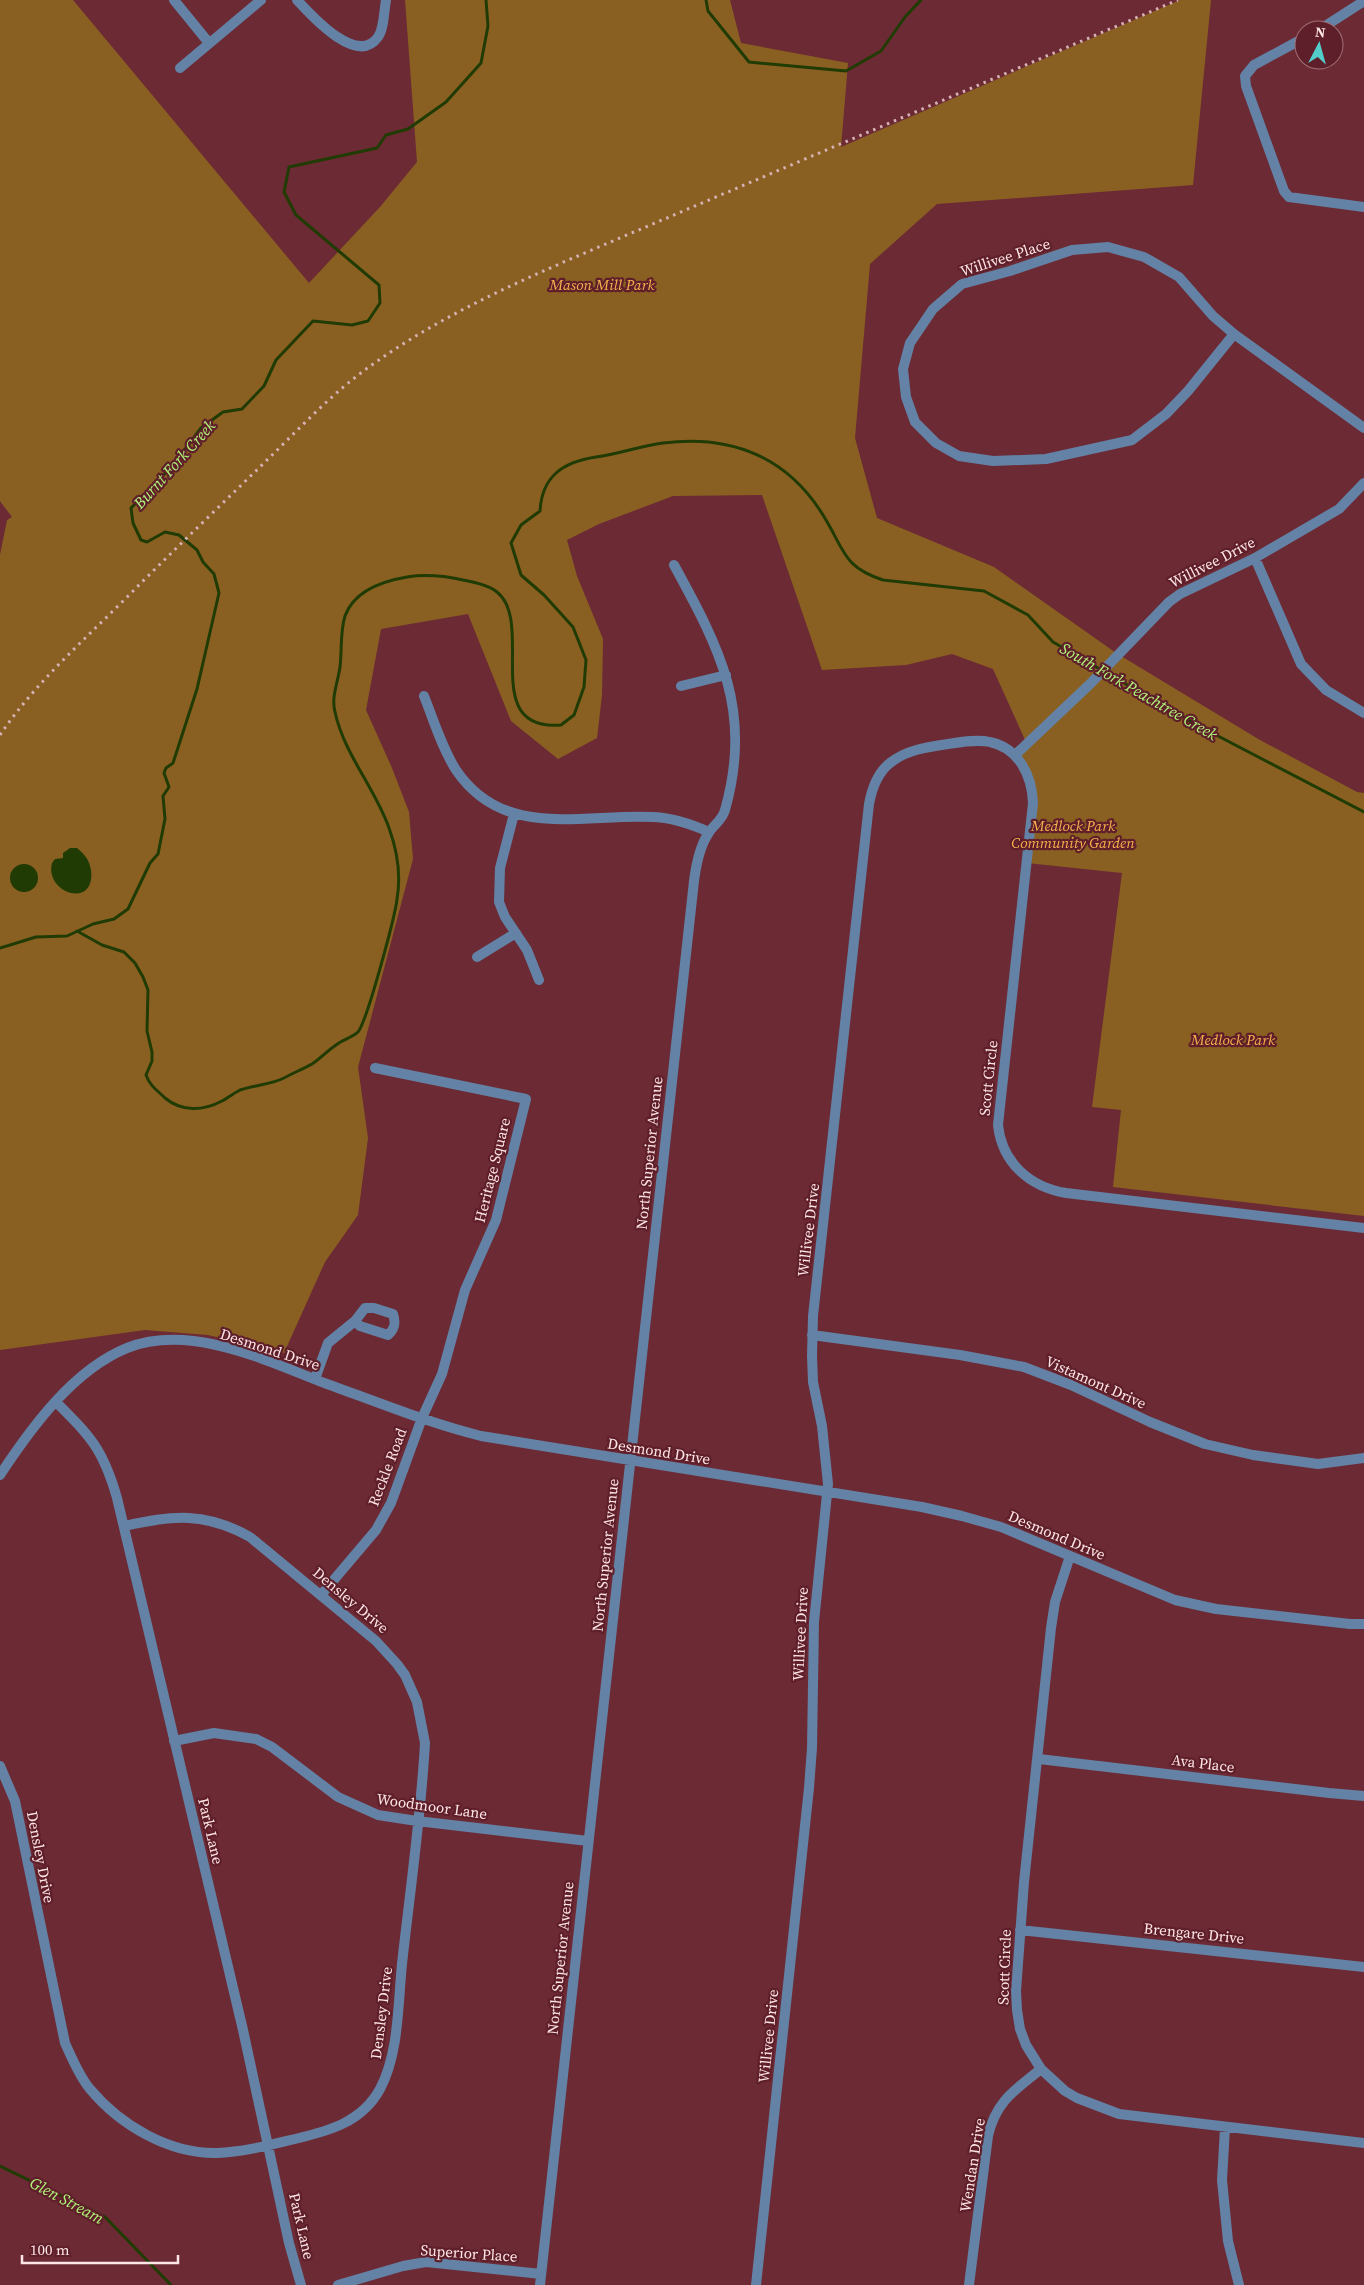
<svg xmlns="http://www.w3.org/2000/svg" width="1364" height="2285" viewBox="0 0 1364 2285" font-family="'Source Serif 4',serif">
<rect width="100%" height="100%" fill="#6c2a34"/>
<!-- green -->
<path fill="#8a6022" d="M0 0H73L309 283 380 207 417 162 405 0H730L741 43 848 63 841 147 1180 0H1211L1193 185 937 204 870 264 855 438 877 518 994 567 1119 655 1026 742 993 669 952 654 906 665 822 670 762 495 673 496 599 524 567 540 577 576 603 639 602 695 597 738 558 759 511 721 468 614 381 629 366 710 392 768 409 812 413 859 358 1067 368 1138 358 1215 325 1262 284 1353 208 1335 145 1330 0 1350V555L7 520 12 517 0 501Z
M1121 656 1260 740 1357 792 1364 793V1216L1113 1187 1121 1110 1092 1107 1122 873 1027 863 1033 792 1015 755Z"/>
<!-- water -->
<path fill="#203b03" d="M70 848H77C85 855 89 859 91 870 96 910 44 893 52 863L55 859 63 858V853Z
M10 878a14 14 0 1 1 28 0a14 14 0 1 1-28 0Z"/>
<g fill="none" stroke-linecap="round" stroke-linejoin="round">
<!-- stream -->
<path stroke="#203b03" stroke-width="3" d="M706 0 708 11 749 62 846 71 881 51 905 17 921 0
M77 931 102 945 124 952 135 963 143 977 148 990 147 1031 152 1052V1061L146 1075C150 1086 157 1090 165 1098 182 1112 203 1111 222 1101 228 1098 234 1093 240 1090 254 1085 270 1085 284 1078 293 1073 303 1069 312 1064 320 1059 327 1051 336 1045 342 1040 353 1037 358 1032 367 1021 395 917 397 899 401 876 397 850 389 828 375 788 344 754 335 712 331 697 338 682 340 667 342 651 340 631 345 616 354 591 383 581 407 577 426 574 445 576 463 580 474 582 489 585 497 592 536 623 478 732 561 725L574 715 584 687 586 660 573 627 544 595 521 575 511 543 521 525 540 511C542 476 563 462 596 457 619 454 640 446 663 443 733 434 790 458 826 520 845 552 844 567 883 580L984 591 1028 615 1053 642 1195 724 1364 812
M0 948 36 937 67 936 93 924 114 919 128 909 150 863 158 854 165 819 163 796 169 787 164 773 166 768 173 763 197 689 219 593 214 574 203 562 197 550 179 535 165 532 147 542 141 540 133 523 131 508 174 464 201 428 223 412 242 409 264 386 276 360 313 321 352 325 368 321 380 303 379 285 296 215 284 192 289 167 377 148 386 135 408 129 446 102 481 63 488 26 486 0
M0 2166 105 2217 171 2285"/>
<!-- minor -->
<path stroke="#6382a5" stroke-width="10" d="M174 0 209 43
M297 0C311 15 357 67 378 37 384 29 384 11 386 0
M1319 30 1364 1
M1304 38 1254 65 1245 76 1246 86 1284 191 1289 197 1364 207
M180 68 261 0
M1108 247 1144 257 1179 277 1213 316 1234 334 1188 391 1166 414 1132 440 1046 459 993 461 959 456 936 443 915 422 906 397 903 369 910 343 933 309 962 284 1010 271 1072 250Z
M1234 334 1364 428
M1255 558 1301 664 1326 690 1364 713
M681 686 726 675
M424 696C434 721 442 748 456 770 504 841 583 813 654 817 674 818 691 824 709 832
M1015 755 1090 684 1169 602 1180 594 1255 558 1339 509 1364 483
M514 814 500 868 499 902 505 917 527 950 539 980
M477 957 516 933
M812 1335 960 1355 1024 1367 1071 1385 1150 1422 1205 1444 1253 1455 1318 1464 1364 1458
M315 1379 328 1343 355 1321 365 1308H374L393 1314C396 1323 395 1329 388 1335L360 1326 355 1321
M56 1402C91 1437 103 1449 117 1498L243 2030 289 2243 301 2285
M0 1475C31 1428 73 1370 127 1348 191 1323 267 1361 327 1384 378 1402 428 1423 481 1436L922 1507 962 1516 1001 1527 1175 1600 1216 1609 1350 1624H1364
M1070 1556 1055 1602 1051 1628 1024 1882 1016 1991 1017 2010 1020 2029 1026 2045 1041 2069 1065 2091 1077 2098 1119 2114 1364 2143
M321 1595 376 1530 391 1503 422 1418 442 1374 465 1290 496 1220 526 1099 375 1068
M174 1741 214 1733 256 1739 272 1747 338 1797 378 1815 417 1821 588 1841
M1039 1759 1329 1793 1364 1796
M0 1766 15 1801 65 2043C72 2058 79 2076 90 2089 120 2125 169 2154 217 2153 244 2152 270 2145 295 2139 329 2131 362 2122 380 2089 399 2054 398 2003 402 1964 410 1891 421 1816 425 1743L417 1702 405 1675 397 1664 376 1641 250 1537C206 1512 172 1515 125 1526
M1020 1930 1364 1967
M1225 2128 1222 2180 1228 2241 1239 2285
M338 2285 403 2266 426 2262 541 2274
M540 2285 694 881C696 865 699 848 708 834 713 825 722 821 725 810 753 711 720 649 674 565
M756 2285 809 1788 812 1748 814 1622 828 1484 822 1426 813 1382 812 1356 813 1316 869 804C872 788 877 773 890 763 906 750 927 747 948 744 961 742 977 739 990 742 1019 748 1032 776 1033 803L998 1125C1002 1163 1030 1187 1066 1193L1364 1228
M969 2285 988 2136C996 2101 1015 2090 1041 2069"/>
<!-- rail -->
<path stroke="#d6b2b5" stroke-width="3" stroke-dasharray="2.5 5" stroke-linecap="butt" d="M0 735C37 680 90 635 136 588 179 545 223 503 266 461 301 427 335 390 376 362 437 319 504 288 573 258L1178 0"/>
</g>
<g text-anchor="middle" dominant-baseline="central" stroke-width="4.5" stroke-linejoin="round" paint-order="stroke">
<!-- street labels -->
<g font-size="15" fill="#fee5e6" stroke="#5f1f2a">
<text transform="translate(1005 257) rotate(-18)">Willivee Place</text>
<text transform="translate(1212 562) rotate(-27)">Willivee Drive</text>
<text transform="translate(988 1078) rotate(-84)">Scott Circle</text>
<text transform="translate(649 1153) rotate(-84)">North Superior Avenue</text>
<text transform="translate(492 1170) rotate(-76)">Heritage Square</text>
<text transform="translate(808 1230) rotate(-83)">Willivee Drive</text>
<text transform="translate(270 1349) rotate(18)">Desmond Drive</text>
<text transform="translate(1096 1382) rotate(24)">Vistamont Drive</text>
<text transform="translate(659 1451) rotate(9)">Desmond Drive</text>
<text transform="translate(387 1467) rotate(-69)">Reckle Road</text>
<text transform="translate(1057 1535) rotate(23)">Desmond Drive</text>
<text transform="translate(605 1555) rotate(-84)">North Superior Avenue</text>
<text transform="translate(351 1600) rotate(40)">Densley Drive</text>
<text transform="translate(800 1634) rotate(-87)">Willivee Drive</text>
<text transform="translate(1203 1763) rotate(7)">Ava Place</text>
<text transform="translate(432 1806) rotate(8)">Woodmoor Lane</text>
<text transform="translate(211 1831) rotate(77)">Park Lane</text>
<text transform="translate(41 1857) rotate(79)">Densley Drive</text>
<text transform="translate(1194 1933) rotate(6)">Brengare Drive</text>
<text transform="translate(560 1958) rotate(-84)">North Superior Avenue</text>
<text transform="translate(1004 1967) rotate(-88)">Scott Circle</text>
<text transform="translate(381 2013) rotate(-83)">Densley Drive</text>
<text transform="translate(768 2036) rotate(-84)">Willivee Drive</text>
<text transform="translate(972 2165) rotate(-81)">Wendan Drive</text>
<text transform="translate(302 2226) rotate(77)">Park Lane</text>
<text transform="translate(469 2253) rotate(4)">Superior Place</text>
</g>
<!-- park labels -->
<g font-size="15" font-style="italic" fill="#f6b14d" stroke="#5f1f2a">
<text x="602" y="284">Mason Mill Park</text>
<text x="1073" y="825">Medlock Park<tspan x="1073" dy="17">Community Garden</tspan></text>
<text x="1233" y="1039">Medlock Park</text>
</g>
<!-- water labels -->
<g font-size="16" font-style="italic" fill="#b0f779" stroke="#5f1f2a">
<text transform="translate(174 464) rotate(-48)">Burnt Fork Creek</text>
<text transform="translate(1139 691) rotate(30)">South Fork Peachtree Creek</text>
<text transform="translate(67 2200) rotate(28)">Glen Stream</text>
</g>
</g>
<!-- north arrow -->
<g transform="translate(1319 45) rotate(6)"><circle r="24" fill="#5f1f2a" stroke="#9f6e75"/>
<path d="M0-4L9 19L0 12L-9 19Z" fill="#53cdca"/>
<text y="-8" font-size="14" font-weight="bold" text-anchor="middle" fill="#fee5e6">N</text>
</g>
<!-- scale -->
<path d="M22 2255v8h156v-8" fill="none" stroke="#fee5e6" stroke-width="2.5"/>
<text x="30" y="2255" font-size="15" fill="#fee5e6" stroke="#5f1f2a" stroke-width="4" paint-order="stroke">100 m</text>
</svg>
